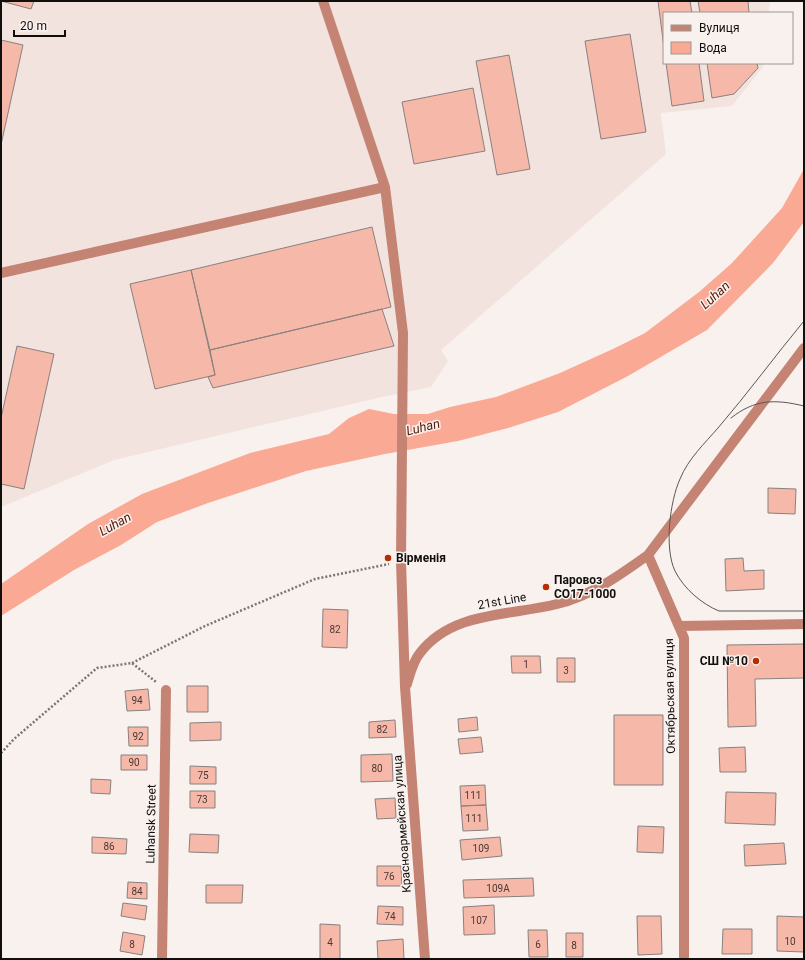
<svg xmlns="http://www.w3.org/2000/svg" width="805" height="960" viewBox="0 0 805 960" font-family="Roboto,sans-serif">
<rect width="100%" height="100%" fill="#f9f1ee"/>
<!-- built -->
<path fill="#f3e3df" d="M1 1H770L769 13H664V63H763V67L732 106 661 113 666 154 441 350 448 361 431 387 382 397 114 460 1 507Z"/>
<!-- water -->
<path fill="#faa994" d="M804 169V222L773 263 707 330 628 376 558 412 508 428 458 441 385 454 306 471 208 503 157 522 121 545 74 570 1 616V584L88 524 142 494 250 453 329 434 349 418 369 409 394 414H428L450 407 496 397 560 373 615 348 645 333 699 292 732 263 782 208Z"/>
<!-- building -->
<path fill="#f6b8a8" stroke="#88817f" d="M1 1H34L31 9Z
M658 1H690L692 13H664V48Z
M698 1H748L749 13H700Z
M630 34 646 132 601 139 585 41Z
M1 40 23 45 1 145Z
M509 55 530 169 497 175 476 61Z
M666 63H699L704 101 672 106Z
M707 63H757L758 68 734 94 712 98Z
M473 88 485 151 414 164 402 102Z
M372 227 391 307 210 350 191 270Z
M191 270 215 375 155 389 130 284Z
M382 309 394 346 213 388 208 377 215 375 210 350Z
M17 346 54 354 24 489 1 484V418Z
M768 488 796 489 795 514 768 513Z
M743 558 744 571 764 570V589L726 591 725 559Z
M323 609 348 610 347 648 322 647Z
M804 644V678L755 679 756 726 728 727 727 645Z
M511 656H540L541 673H512Z
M557 658H575V682H557Z
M187 686H208V712H187Z
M148 689 150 710 127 711 125 691Z
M614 715H663V785H614Z
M477 717 478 730 459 732 458 719Z
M395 720 396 737 369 738V722Z
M221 722V740L190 741V723Z
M128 727H148V746H129Z
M481 737 483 752 460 754 458 739Z
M745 747 746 772H720L719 748Z
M392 754 393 781 361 782V755Z
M121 755H147V770H121Z
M190 766 216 767V784H190Z
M91 779 111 780 110 794 91 793Z
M485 785 486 805 461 806 460 786Z
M190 791H215V808H190Z
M726 792 776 793 775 825 725 823Z
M395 798 396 818 377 819 375 799Z
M486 805 488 830 463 831 461 806Z
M638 826 664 827 663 853 637 852Z
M190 834 219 835 218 853 189 852Z
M92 837 127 839 126 854 92 853Z
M500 837 502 856 462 860 460 840Z
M784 843 786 864 745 866 744 845Z
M377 866H401L402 886H377Z
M533 878 534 896 464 898 463 880Z
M128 882 147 883V899L127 898Z
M206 885H243L242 903H206Z
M123 903 147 906 145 920 121 916Z
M494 905 495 934 464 935 463 907Z
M378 906 403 907V925L377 924Z
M637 916H661L662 954 638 955Z
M777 916 804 917V952L777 951Z
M320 924 340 925V959H320Z
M723 929H752V954H722Z
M528 930H547L548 957H529Z
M123 932 145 936 142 955 120 951Z
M566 933H583V957H566Z
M403 939 404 959H378L377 941Z"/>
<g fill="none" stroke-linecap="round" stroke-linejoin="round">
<!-- path -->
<path stroke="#7a7574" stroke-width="2.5" stroke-dasharray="2 2" stroke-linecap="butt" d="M132 663 205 626 315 579 389 564
M1 753 14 739 97 668 132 663 156 682"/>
<!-- minor -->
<path stroke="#c48373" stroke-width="10" d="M323 1 385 187 403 333 401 561 405 687 425 959
M1 273 385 187
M648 555 684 638V959
M679 626 804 624
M407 684C410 674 413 661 420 653 452 611 510 616 557 604 591 596 620 575 648 555L804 348
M162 959 166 690"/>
<!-- tram -->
<path stroke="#5a5755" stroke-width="1" d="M804 321C775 356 748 393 718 428 705 443 688 459 680 479 670 501 664 548 675 571 684 589 702 604 719 611H804
M731 418C755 399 775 399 804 406"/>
</g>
<!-- markers -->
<g fill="#b82e01" stroke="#f9f1ee" stroke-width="1.5">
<circle cx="388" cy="558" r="4"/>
<circle cx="546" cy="587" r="4"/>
<circle cx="756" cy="661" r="4"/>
</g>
<g text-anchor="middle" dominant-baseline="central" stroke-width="3" stroke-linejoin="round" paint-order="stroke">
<!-- number labels -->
<g font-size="10" fill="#4a3934">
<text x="335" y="629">82</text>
<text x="526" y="664">1</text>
<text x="566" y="670">3</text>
<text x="137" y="700">94</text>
<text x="382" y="729">82</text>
<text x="138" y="736">92</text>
<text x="134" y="762">90</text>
<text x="377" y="768">80</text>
<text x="203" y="775">75</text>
<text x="473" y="795">111</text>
<text x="202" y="799">73</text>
<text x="474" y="818">111</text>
<text x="109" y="846">86</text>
<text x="481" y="848">109</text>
<text x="389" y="876">76</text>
<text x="498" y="888">109А</text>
<text x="137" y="891">84</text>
<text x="390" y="916">74</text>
<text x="479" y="920">107</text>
<text x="790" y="941">10</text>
<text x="330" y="942">4</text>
<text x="132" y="944">8</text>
<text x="538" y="944">6</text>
<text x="574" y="945">8</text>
</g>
<!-- poi labels -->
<g font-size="12" font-weight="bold" fill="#110f0e" stroke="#f9f1ee" text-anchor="start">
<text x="396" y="558">Вірменія</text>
<text x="554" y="580">Паровоз<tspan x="554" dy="14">СО17-1000</tspan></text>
<text x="748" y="661" text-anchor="end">СШ №10</text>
</g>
<!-- street labels -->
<g font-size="12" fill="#110f0e" stroke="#f9f1ee">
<text transform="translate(502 601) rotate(-10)">21st Line</text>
<text transform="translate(670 696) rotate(-91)">Октябрьская вулиця</text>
<text transform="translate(151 824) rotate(-89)">Luhansk Street</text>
<text transform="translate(402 824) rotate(-94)">Красноармейская улица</text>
</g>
<!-- water labels -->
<g font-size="13" font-style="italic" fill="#561909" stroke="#f9f1ee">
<text transform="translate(715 295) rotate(-42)">Luhan</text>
<text transform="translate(423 427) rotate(-14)">Luhan</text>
<text transform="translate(115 524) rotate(-29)">Luhan</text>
</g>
</g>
<!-- border -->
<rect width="805" height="960" fill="none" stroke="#110f0e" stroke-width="4"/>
<!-- legend -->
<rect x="663" y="12" width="130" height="52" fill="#f9f1ee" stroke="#9c9794"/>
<rect x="671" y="25" width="20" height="6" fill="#c48373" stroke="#9c9794"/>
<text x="699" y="32" font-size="12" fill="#110f0e">Вулиця</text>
<rect x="671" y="42" width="20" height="12" fill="#faa994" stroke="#9c9794"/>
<text x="699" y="52" font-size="12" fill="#110f0e">Вода</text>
<!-- scale -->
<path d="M14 30v6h51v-6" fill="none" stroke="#110f0e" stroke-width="2"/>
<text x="20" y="30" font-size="12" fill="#110f0e" stroke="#f9f1ee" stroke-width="3" paint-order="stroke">20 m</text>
</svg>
